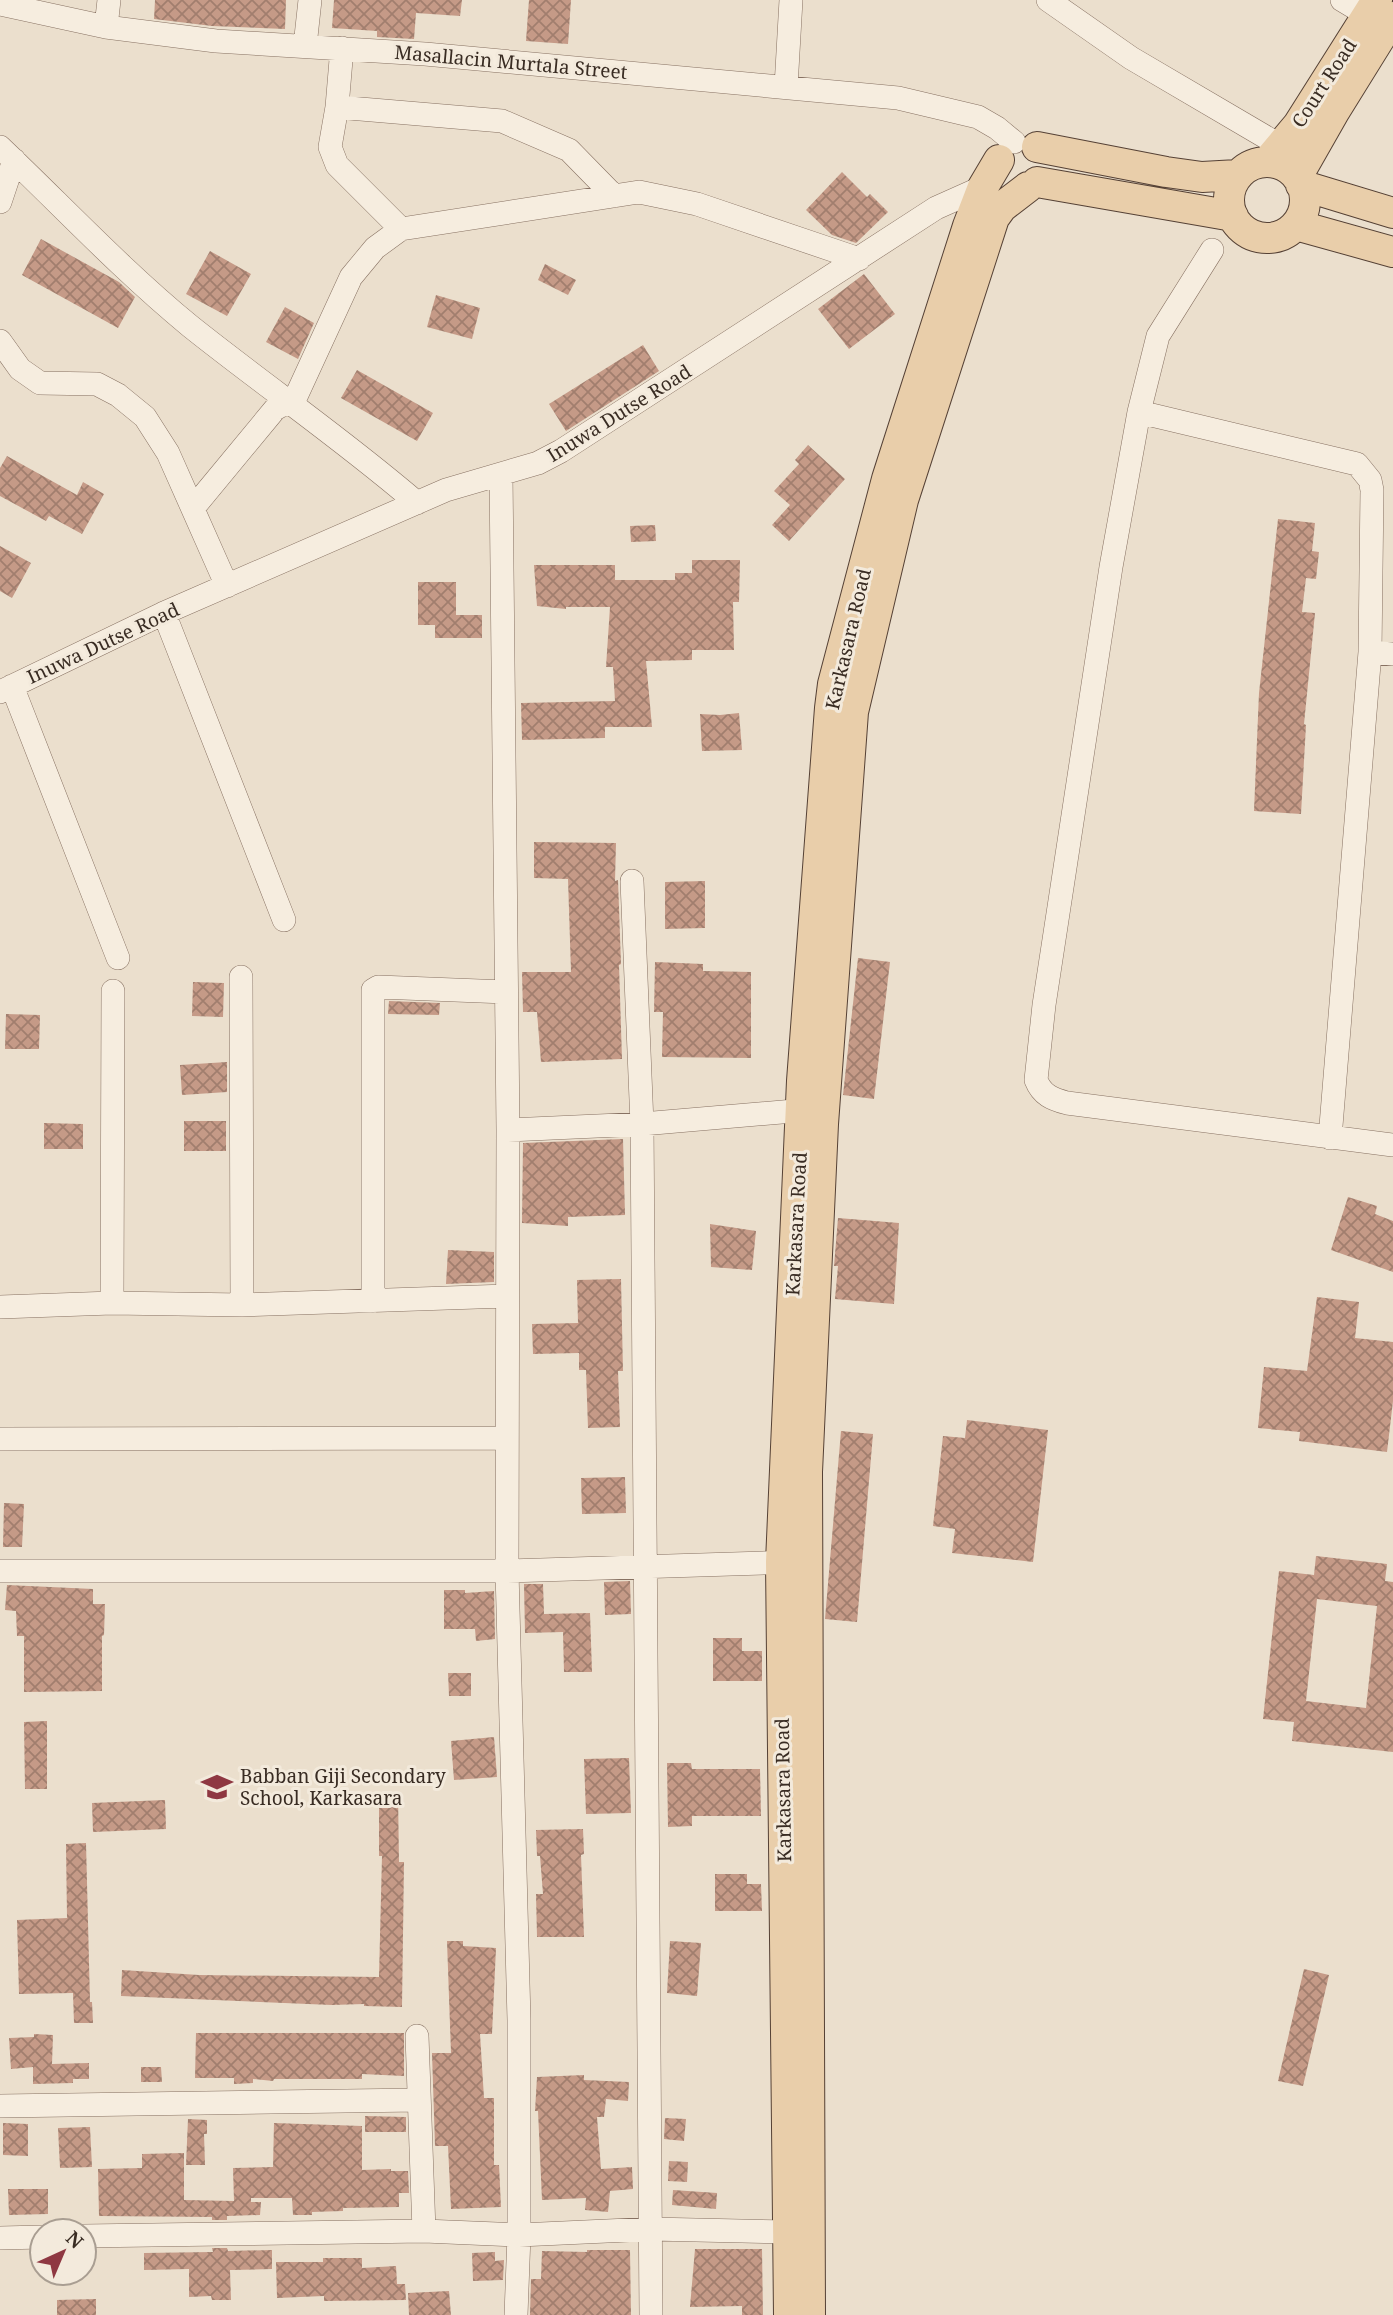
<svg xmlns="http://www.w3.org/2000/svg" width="1393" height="2315" viewBox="0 0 1393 2315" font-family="'Noto Serif',serif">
<defs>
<pattern id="building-cross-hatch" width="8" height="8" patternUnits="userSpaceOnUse" patternTransform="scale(1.75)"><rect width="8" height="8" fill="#c59a87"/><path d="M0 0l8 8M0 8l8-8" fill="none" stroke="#a17e6e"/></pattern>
</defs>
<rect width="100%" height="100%" fill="#ebdfcd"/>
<!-- building -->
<path fill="url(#building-cross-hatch)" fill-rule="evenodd" d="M155 0H286L285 29 212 26 154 19Z
M334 0H462L460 16 416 13 414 39 377 37V31L332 28Z
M529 0H571L568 44 526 41Z
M842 172 867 197 870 194 888 212 856 243 832 235 806 210Z
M41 239 119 282 135 297 118 328 22 275Z
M210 251 251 274 227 316 186 294Z
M545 264 576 280 568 295 538 280Z
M864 274 895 314 849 349 818 309Z
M436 295 480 308 472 339 427 327Z
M285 307 314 323 298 359 266 342Z
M643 345 659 371 566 431 549 404Z
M357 370 433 413 417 441 341 398Z
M808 445 845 479 789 541 772 525 790 505 774 491 799 464 795 460Z
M7 456 77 495 83 482 104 494 82 534 49 516 46 521 0 496V468Z
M1278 519 1315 523 1312 551 1319 552 1316 579 1306 578 1302 612 1315 613 1304 724 1306 725 1301 814 1254 811 1259 693Z
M655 525 656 541 631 542 630 526Z
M0 546 31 563 12 598 0 591Z
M692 560H740L739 602H733L734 650H692V660L646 661 652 727H605V738L522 740 521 703 615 701 613 667H606L610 607H566V609L537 606 534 565H615V580H675V573H692Z
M418 582H456V615H482V638H435V625H418Z
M739 713 742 750 702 751 700 714 720 715Z
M534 842 616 843 615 881 618 880 621 964 619 965 622 1059 541 1062 537 1012H523L522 972H571L568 879 534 878Z
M705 881V928L665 929V882Z
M858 958 890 962 874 1099 843 1095Z
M655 962 703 964V971L751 972V1058L662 1057 663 1012H654Z
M193 982 224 983 223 1017 192 1016Z
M389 1001 440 1003 439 1015 388 1014Z
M6 1014 40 1015 39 1049H5Z
M227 1062V1092L182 1095 180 1065Z
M184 1121H226V1151H184Z
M44 1123 83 1124V1149H44Z
M623 1139 625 1215 568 1217V1226L522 1223 523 1143Z
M1348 1197 1377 1206 1375 1214 1393 1221V1272L1331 1250Z
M838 1218 899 1223 894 1304 835 1299 838 1266H834Z
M710 1224 756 1231 752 1270 711 1267Z
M448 1250 494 1252V1282L446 1284Z
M621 1279 623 1371H618L620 1427 588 1428 586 1370H579V1353L533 1354 532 1324 578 1323 577 1280Z
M1317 1297 1359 1302 1355 1338 1393 1342V1401L1387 1452 1299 1441 1300 1432 1258 1428 1264 1367 1307 1371Z
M967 1420 1048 1430 1033 1562 952 1553 955 1529 933 1526 943 1436 965 1438Z
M841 1431 873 1434 857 1622 825 1619Z
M625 1477 626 1513 582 1514 581 1478Z
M4 1503 24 1504 22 1547H3Z
M1316 1556 1387 1564 1385 1581 1393 1582V1752L1292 1741 1294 1722 1263 1719 1279 1571 1314 1575ZM1317 1599 1377 1606 1366 1708 1306 1701Z
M630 1581 631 1614 605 1615 604 1582Z
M524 1584H543L544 1614 590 1613 592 1672H564L563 1632 525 1633Z
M7 1585 93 1589V1604H105L104 1635 102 1636V1691L24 1692V1636H17L16 1611 5 1610Z
M444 1590H465V1593L494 1591 495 1639 476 1641 475 1629H444Z
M713 1638H742V1651H762V1681H713Z
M448 1673H471V1696H449Z
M47 1721V1789H25L24 1722Z
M494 1737 497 1777 454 1780 451 1741Z
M629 1758 631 1813 586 1814 584 1759Z
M667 1763H691L692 1769H760L761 1816H692V1826L668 1827Z
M379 1793H398L399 1862H404L402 2007 364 2006V2004L332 2005 121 1996 122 1970 199 1975 379 1977 382 1856H379Z
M165 1800 166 1829 93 1832 92 1803Z
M583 1829 584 1854 581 1855 584 1937H537L536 1894H543L540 1856H537L536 1830Z
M86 1843 90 2002H92L93 2023H74L73 1993 19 1994 17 1920 67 1918 66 1844Z
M715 1874H747V1884H761L762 1911H715Z
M447 1941H463V1946L496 1948 492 2034H480L484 2098H494V2165H499L501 2207 451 2209 448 2146H435L432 2053H451Z
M670 1941 701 1943 697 1996 667 1993Z
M1304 1969 1329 1975 1303 2086 1278 2081Z
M196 2033H404V2076L362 2074V2079H274L273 2081 253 2079V2083L234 2084V2078H195Z
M34 2034 53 2035 52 2064 89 2063V2079H73V2083L33 2084V2067L11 2069 9 2038 34 2037Z
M141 2067H161L162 2082H141Z
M584 2075V2080L629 2082 628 2101 606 2099 604 2117H597L601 2169 632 2167 633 2189 610 2191 608 2212 585 2210 586 2198 542 2200 538 2111H535L537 2077Z
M365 2116 406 2117V2132H365Z
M665 2118 686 2119 684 2141 664 2139Z
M188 2119 207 2120V2134H204L205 2165H186Z
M3 2123 28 2124V2156L3 2155Z
M274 2123 362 2126V2170L391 2169V2171H408L409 2193H399V2207L343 2208V2211L312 2212V2215H293L292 2198H251V2202H261L260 2215 227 2216V2220H212V2217L99 2216 98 2169 142 2168V2154L184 2153V2200L234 2201 233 2168 273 2167Z
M90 2127 92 2167 60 2168 58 2128Z
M669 2161 688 2162 687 2182 668 2181Z
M8 2189H48V2214L9 2215Z
M673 2190 717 2193 716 2209 672 2205Z
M212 2248H227L228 2251 272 2250V2269L230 2270 231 2300H212L211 2296 189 2297V2269L144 2270V2253L213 2252Z
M695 2249H762L763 2315H742V2306L690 2307Z
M587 2250H630L631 2315H530L531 2279H541L542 2251 587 2252Z
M495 2252V2261L504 2260 503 2280 473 2281 472 2253Z
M323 2258H362V2268L396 2266 397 2284H405L406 2300 324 2301V2296L277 2298 276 2262H323Z
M449 2291 451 2315H409L408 2293Z
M96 2299V2315H57V2300Z"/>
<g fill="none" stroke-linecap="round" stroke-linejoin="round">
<defs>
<path id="minor" d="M1048 0 1131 58 1281 146
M1342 0 1367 15
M0 4 106 27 216 41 425 54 898 98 978 117 997 128 1014 142
M106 27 109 0
M305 46 310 0
M342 48 337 107 330 147 337 165 401 229
M786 87 791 0
M337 107 502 121 569 150 614 196
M0 147C63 207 123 271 190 326 265 386 344 440 417 503
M0 202 14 160
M1212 250 1158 336 1139 412 1111 567 1044 1005 1036 1080C1042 1095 1052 1099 1067 1103L1393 1145
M0 341 20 369 40 383 97 384 118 395 145 417 168 453 227 586
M1139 412 1357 464 1370 480 1372 490 1370 652 1330 1138
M501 474 508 1130 507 1571 519 2020V2235L516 2315
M194 507 275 409 282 405 293 403 351 277 375 248 401 229 639 192 697 204 859 259
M164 613 284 920
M1370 652 1393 654
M12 686 118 958
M0 692 164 613 446 490 538 463 561 451 936 208 983 187
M632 881 642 1124 651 2315
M241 977 242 1305
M508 1130 642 1124 817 1109
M373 1301V990L378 987 506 992
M112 1303 113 991
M0 1307 112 1303 242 1305 507 1296
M0 1439 507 1438
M0 1571H507L796 1562
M417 2036 424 2231
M0 2106 419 2100
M84 2236 424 2231 519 2235 651 2229 788 2232
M0 2238 42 2237"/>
<path id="major" d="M1037 147 1166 172 1202 177 1238 175
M1267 162 1298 125 1377 0
M1229 200a38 38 0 1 1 76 0a38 38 0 1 1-76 0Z
M1297 177 1334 112 1393 17
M1037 182 1233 216
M1301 185 1393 213
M1296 225 1393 252
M789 2315 781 1562 802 1081 830 708 833 684 887 479 968 226 983 187 999 160
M810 2315 807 1472 823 1124 853 712 903 500 994 218 1002 207 1028 187"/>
</defs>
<!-- minor casing -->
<use href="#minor" stroke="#877162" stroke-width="24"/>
<!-- major casing -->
<use href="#major" stroke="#554135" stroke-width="32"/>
<!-- minor -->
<use href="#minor" stroke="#f6eddf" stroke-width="23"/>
<!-- major -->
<use href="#major" stroke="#e9ceaa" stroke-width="30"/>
</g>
<!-- icons -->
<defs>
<symbol id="school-bare" viewBox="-9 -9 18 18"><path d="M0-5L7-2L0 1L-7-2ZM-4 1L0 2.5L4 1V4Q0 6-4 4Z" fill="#8f3842" stroke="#f3eadc" stroke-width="2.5" paint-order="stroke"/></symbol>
</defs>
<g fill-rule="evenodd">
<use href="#school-bare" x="195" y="1765" width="44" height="44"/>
</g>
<g text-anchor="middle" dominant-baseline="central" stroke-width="6" stroke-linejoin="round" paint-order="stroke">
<!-- street labels -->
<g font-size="19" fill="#392c23" stroke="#f3eadc">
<text transform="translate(511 62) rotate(5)">Masallacin Murtala Street</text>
<text transform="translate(1324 83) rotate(-57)">Court Road</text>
<text transform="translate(619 413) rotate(-32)">Inuwa Dutse Road</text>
<text transform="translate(848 639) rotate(-77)">Karkasara Road</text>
<text transform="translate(103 643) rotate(-25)">Inuwa Dutse Road</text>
<text transform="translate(796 1224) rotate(-87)">Karkasara Road</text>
<text transform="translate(783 1790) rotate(-91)">Karkasara Road</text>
</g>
<!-- poi labels -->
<g font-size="19" fill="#392c23" stroke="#f3eadc" text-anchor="start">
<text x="240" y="1776">Babban Giji Secondary<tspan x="240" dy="22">School, Karkasara</tspan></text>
</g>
</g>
<!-- north arrow -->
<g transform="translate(63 2252) rotate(44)"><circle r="33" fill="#f3eadc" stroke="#a99e92" stroke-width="2"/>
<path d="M0-5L12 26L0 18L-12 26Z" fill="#8f3842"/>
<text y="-10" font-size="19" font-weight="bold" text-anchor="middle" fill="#392c23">N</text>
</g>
</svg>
